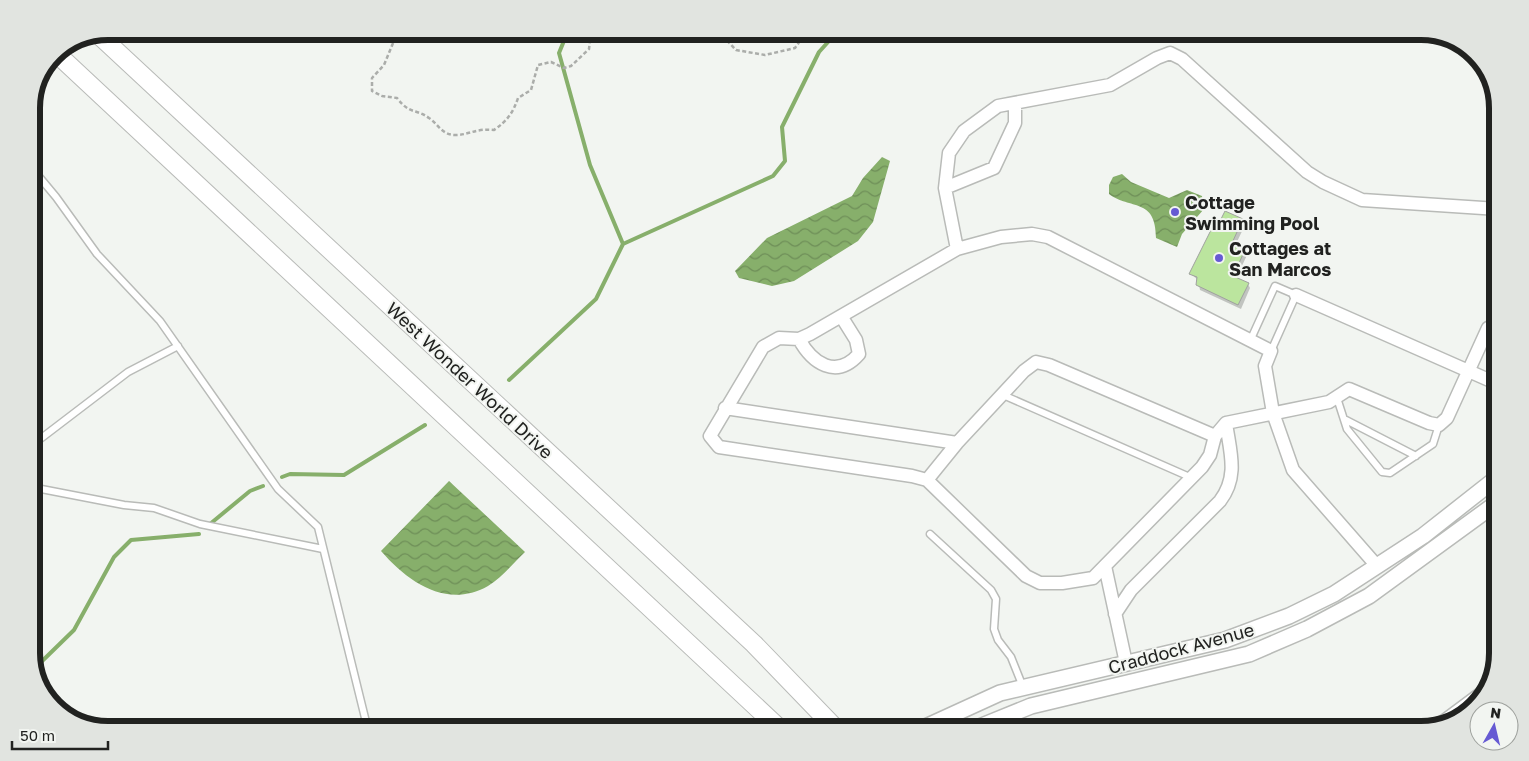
<svg xmlns="http://www.w3.org/2000/svg" width="1529" height="761" viewBox="0 0 1529 761" font-family="'Golos Text',sans-serif">
<defs>
<pattern id="water-waves" width="16" height="10" patternUnits="userSpaceOnUse" patternTransform="scale(1.25)"><rect width="16" height="10" fill="#87af6b"/><path d="M0 5q4-4 8 0t8 0" fill="none" stroke="#6e8e58"/></pattern>
</defs>
<rect width="100%" height="100%" fill="#f2f5f1"/>
<!-- water -->
<path fill="url(#water-waves)" d="M882 157 890 161 873 222 858 241 794 281 772 286 739 278 735 271 767 238 852 196 863 178Z
M1122 174 1131 182 1169 198 1187 190 1202 196 1204 209 1182 234 1177 247 1156 238C1156 197 1130 210 1109 194V185L1113 177Z
M449 481 525 552C514 562 502 578 488 586 447 609 409 583 381 551Z"/>
<!-- shadow -->
<path fill="#0003" d="M1242 220 1245 225 1235 246 1244 251 1247 255 1236 279 1248 284 1250 288 1241 309 1200 290 1198 280 1191 274Z"/>
<g fill="none" stroke-linecap="round" stroke-linejoin="round">
<!-- stream -->
<path stroke="#87af6b" stroke-width="4" d="M568 31 559 53 590 165 623 244
M509 380 596 299 623 244 773 176 785 161 782 127 819 52 838 31
M282 477 290 474 344 475 425 425
M210 524 250 491 263 486
M35 668 74 630 114 557 131 540 199 534"/>
</g>
<!-- building -->
<path fill="#bbe59e" stroke="#9fa19e" d="M1225 211 1243 219 1232 243 1245 250 1233 276 1249 283 1238 305 1196 285 1197 277 1189 274 1212 228 1217 227Z"/>
<g fill="none" stroke-linecap="round" stroke-linejoin="round">
<defs>
<path id="service" d="M31 167 56 197 97 254 160 321 278 489 318 527 368 730
M1250 341 1275 286 1296 295 1271 351
M1003 395 1192 478
M1337 398 1347 429 1382 472 1390 473 1433 444 1439 425
M1346 420 1416 456
M31 446 128 372 178 346
M31 487 124 505 154 508 200 524 323 549
M930 534 991 590 996 599 994 629 998 640 1011 657 1023 687"/>
<path id="minor" d="M945 188 994 168 1015 123V104
M957 249 945 188 949 153 964 131 998 106 1110 85 1157 58 1170 53 1182 59 1307 172 1323 182 1362 200 1498 209
M1296 295 1498 384
M799 339C812 363 836 380 859 354L856 340 841 316
M725 408 957 443 1024 371 1036 362 1049 365 1215 436
M927 480 957 443
M1105 566 1126 663
M1377 566 1293 470 1273 413 1265 366 1271 351 1048 237 1032 234 1001 237 957 249 810 334 799 339 779 338 763 347 710 436 719 447 912 476 927 480 1026 576 1040 583H1062L1093 578 1202 467 1210 455 1215 436 1226 423 1329 402 1349 389 1429 423 1439 425 1447 418 1488 328 1498 323
M1115 614 1131 590 1220 501C1239 476 1230 452 1226 423
M1440 724 1487 689"/>
<path id="tertiary" d="M919 730 1000 693 1225 640 1289 616 1334 594 1423 536 1498 477
M972 730 1031 706 1249 654 1307 629 1369 596 1498 502"/>
<path id="secondary" d="M99 35 754 644 837 730
M56 53 781 730"/>
</defs>
<!-- service casing -->
<use href="#service" stroke="#b9bbb8" stroke-width="9"/>
<!-- minor casing -->
<use href="#minor" stroke="#b9bbb8" stroke-width="15"/>
<!-- tertiary casing -->
<use href="#tertiary" stroke="#b9bbb8" stroke-width="18"/>
<!-- secondary casing -->
<use href="#secondary" stroke="#b9bbb8" stroke-width="20"/>
<!-- path -->
<path stroke="#abadaa" stroke-width="2.5" stroke-dasharray="4 2.5" stroke-linecap="butt" d="M398 31 384 65 372 78V91L382 96 397 98C410 115 415 108 429 118 438 124 442 135 455 135 470 135 475 128 494 130 507 121 513 113 518 98L531 90 538 65 551 62 564 68 571 66 589 49 591 31
M718 31 736 50 765 55 795 48 807 31"/>
<!-- service -->
<use href="#service" stroke="#fff" stroke-width="6"/>
<!-- minor -->
<use href="#minor" stroke="#fff" stroke-width="12"/>
<!-- tertiary -->
<use href="#tertiary" stroke="#fff" stroke-width="15"/>
<!-- secondary -->
<use href="#secondary" stroke="#fff" stroke-width="18"/>
</g>
<!-- markers -->
<g fill="#665ad3" stroke="#f2f5f1" stroke-width="2">
<circle cx="1175" cy="212" r="5"/>
<circle cx="1219" cy="258" r="5"/>
</g>
<g text-anchor="middle" dominant-baseline="central" stroke-width="4" stroke-linejoin="round" paint-order="stroke">
<!-- poi labels -->
<g font-size="18" font-weight="bold" fill="#212220" stroke="#f2f5f1" text-anchor="start">
<text x="1185" y="202">Cottage<tspan x="1185" dy="21">Swimming Pool</tspan></text>
<text x="1229" y="248">Cottages at<tspan x="1229" dy="21">San Marcos</tspan></text>
</g>
<!-- street labels -->
<g font-size="18" fill="#212220" stroke="#f2f5f1">
<text transform="translate(470 380) rotate(43)">West Wonder World Drive</text>
<text transform="translate(1181 648) rotate(-15)">Craddock Avenue</text>
</g>
</g>
<!-- crop -->
<path d="M0 0H1529V761H0ZM108 40H1421A68 68 0 0 1 1489 108V653A68 68 0 0 1 1421 721H108A68 68 0 0 1 40 653V108A68 68 0 0 1 108 40Z" fill="#e1e4e0" fill-rule="evenodd"/>
<path fill="none" stroke="#212220" stroke-width="6" d="M108 40H1421A68 68 0 0 1 1489 108V653A68 68 0 0 1 1421 721H108A68 68 0 0 1 40 653V108A68 68 0 0 1 108 40Z"/>
<!-- north arrow -->
<g transform="translate(1494 726) rotate(8)"><circle r="24" fill="#f2f5f1" stroke="#9ea19d"/>
<path d="M0-4L9 19L0 12L-9 19Z" fill="#665ad3"/>
<text y="-8" font-size="14" font-weight="bold" text-anchor="middle" fill="#212220">N</text>
</g>
<!-- scale -->
<path d="M12 741v8h96v-8" fill="none" stroke="#212220" stroke-width="2.5"/>
<text x="20" y="741" font-size="15" fill="#212220" stroke="#f2f5f1" stroke-width="4" paint-order="stroke">50 m</text>
</svg>
